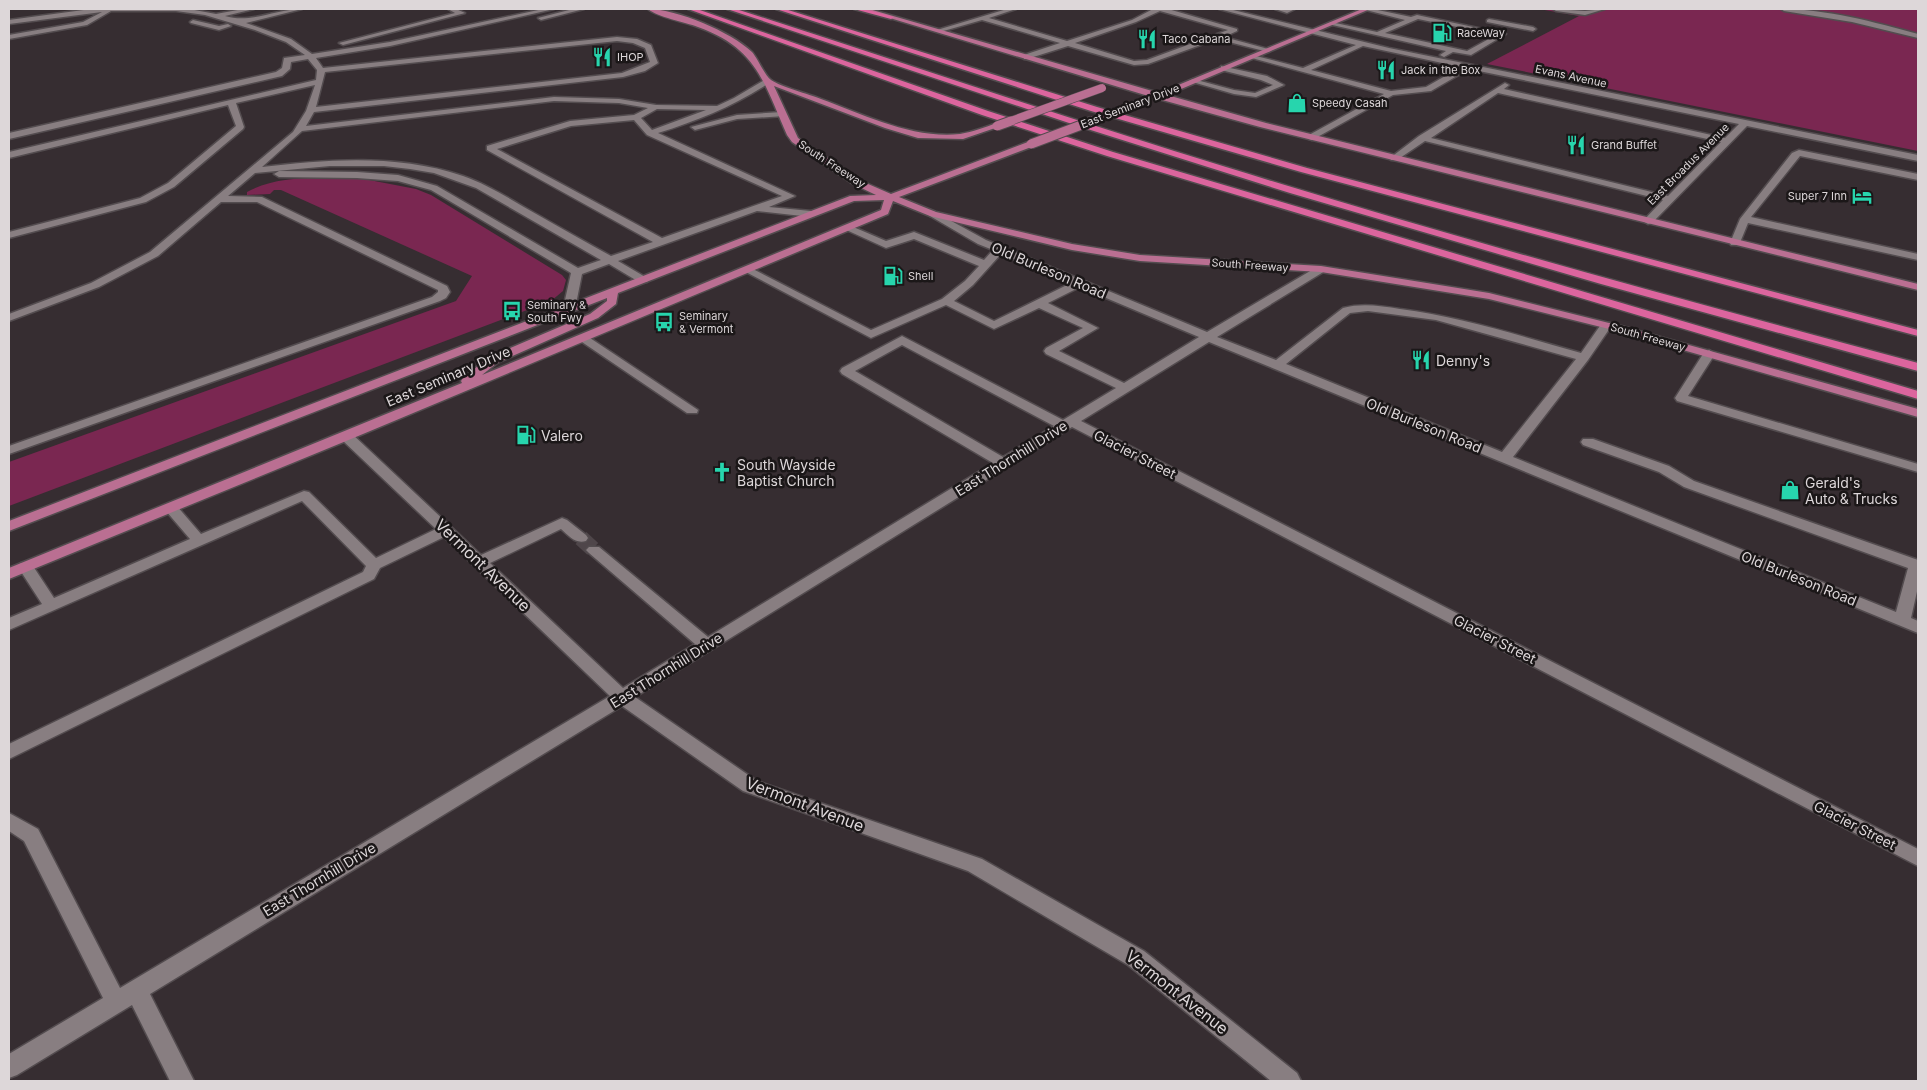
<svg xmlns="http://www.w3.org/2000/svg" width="1927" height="1090" viewBox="0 0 1927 1090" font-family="Inter,sans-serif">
<rect width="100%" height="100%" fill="#362d31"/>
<!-- green -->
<path fill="#7a2751" d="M1539 9H1918V151L1487 64 1579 16Z
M364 179 416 189 431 195 562 275 566 280 563 291 551 301 9 506V462L456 301 472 276 281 190H274L270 194 247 195V192C282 173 326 179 364 179Z"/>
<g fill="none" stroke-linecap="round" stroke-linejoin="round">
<!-- minor-tunnel -->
<path stroke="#4f464a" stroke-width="16" stroke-dasharray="16 8" stroke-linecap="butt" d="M581 538 594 550"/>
<defs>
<path id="minor" d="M91 9H189L216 14 243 9H254L225 16C251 24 275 9 302 9L246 23 291 39 312 54 390 42 543 9H554L390 46 316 58 323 68 617 37 637 39 651 45 658 63 645 71 623 77 314 112 306 126 554 97 619 99 656 105 717 106 734 98 766 79 770 81 769 83C732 107 699 120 658 133L795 196 769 207 811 211 816 214 811 217 757 211 618 261 647 278 648 280 647 282H639L609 264 582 274 575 309 569 312 563 309 571 273 431 190 398 181 357 178 279 177 274 174 279 171 357 172 398 175 437 186 578 268 601 260 476 188 434 173 410 169 384 166H330L255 173 228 196 262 197 447 286 450 292 446 298 440 301 9 454V446L432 297 438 292V290L257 202H221L158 256 99 287 9 321V314L91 283 150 252 293 132 306 111 314 88 315 85 236 103 244 127 243 129 174 187 146 202 9 238V232L140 198 168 183 236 126 228 105 9 158V152L316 80 317 70 308 59 291 62 290 69 282 76 9 139V133L276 72 282 68 284 58 305 55 286 42 255 30 205 15 176 11H111L87 25 9 39V35L83 22 102 12 9 24V20ZM617 41 633 43 645 48 650 62 622 73 316 107 325 72ZM554 101 619 103 648 108 634 115 570 121 487 146V150L653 242 611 256C586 242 562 229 538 215 513 201 489 185 463 176 399 154 329 159 262 167L302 131ZM657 109 706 110 652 130 641 118ZM634 120 647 135 782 196 662 238 497 149 571 126Z
M448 9H456L465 13 343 45 339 43 455 13Z
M573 9H584L541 20 538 18Z
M1007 9H1016L989 18 1067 41 1132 20 1153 9H1168L1237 29V31L1224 37 1272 50 1268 52 1217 39 1148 64 1134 65 1068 46 1027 59H1024V55L1060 43 982 20 940 32 937 30ZM1160 11 1228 30 1147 60 1134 61 1075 43 1136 22Z
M1219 9H1229L1389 48 1918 155V161L1747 126 1652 223 1648 224 1643 221 1663 200 1425 141 1397 160H1391L1390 158 1419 136 1505 83 1509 85 1504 89 1725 138 1739 124 1469 69 1431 91 1393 95 1312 140 1309 139V135L1384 94 1248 57 1252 55 1303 68 1356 45ZM1363 46 1461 67 1426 87 1391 91 1311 70ZM1498 93 1721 142 1668 196 1431 138Z
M1275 9H1295L1287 13Z
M1362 9H1373L1411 17 1417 15 1506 34 1471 55 1453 52 1444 57 1440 55 1446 51 1328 24 1331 22 1377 32 1405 20ZM1418 19 1496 35 1467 51 1385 33Z
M1553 9 1585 11 1605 9 1585 15 1556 11Z
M1781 9C1827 9 1874 22 1918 34V38L1852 22 1784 11Z
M1489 19 1533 27 1536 29 1533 31 1487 22V20Z
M193 20 219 26 228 24 231 26 219 30 191 23 190 22Z
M1221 66 1267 76 1284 85 1256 97 1234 94 1189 81 1193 79 1234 90 1255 93 1273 85 1261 80 1221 70Z
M782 112H785V116L737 119 695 130 691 127 737 115Z
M1799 150 1918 174V180L1800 156 1751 217 1918 254V260L1748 223 1739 245H1731L1730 243 1740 219 1792 153Z
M933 211 986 240 1207 332 1317 267H1325L1326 269 1325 271 1217 337 1276 360 1343 308C1362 303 1381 306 1400 309 1461 317 1521 336 1581 353L1602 323H1610L1612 325 1588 360 1513 457 1896 612 1908 568 1684 487 1659 472 1583 445 1581 442 1583 439H1593L1669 466 1694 481 1918 560V587L1911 618 1918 621V633L1209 342 1081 421 1918 849V866L1072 427 635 697 757 781 982 859 1144 951 1297 1073 1301 1081H1271L1128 965 968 871 743 791 622 706 150 994 194 1081H170L132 1005 17 1075 9 1078V1054L103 998 24 841 9 831V813L38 829 120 988 610 696 444 537 380 568 374 579 9 759V744L363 572 366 566 302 501 9 630V618L42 604 18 567 21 563H31L54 598 190 539 166 511 164 508 166 505H176L201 534 304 491 309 492 376 558 436 529 341 439 339 436 346 432 351 433 481 555 562 518 567 520 586 535 588 538 586 541C575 544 569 536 561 529L490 563 623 688 695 644 589 553 586 550 589 547H599L708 637 993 463 842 374 840 371 842 368 902 336 1063 420 1116 388 1046 354 1044 351 1046 348 1083 328 1039 308 994 329 946 305 871 338 742 270 747 267 751 268 871 330 942 299 965 281 979 266 914 239 886 248 842 228 843 226H851L886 241 914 232 984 260 993 250 978 244 930 216 928 214ZM1001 254 1071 283 994 321 954 301 973 285ZM1080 287 1199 337 1124 383 1059 351 1098 328 1048 303ZM1368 311 1436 320 1576 359 1502 452 1286 364 1350 313ZM902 345 1054 426 1003 457 855 371Z
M583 334 587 336 698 410 697 413H687L579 340 577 338Z
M1709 350 1715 354 1688 396 1918 464V472L1677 401 1675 398 1703 354Z"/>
<path id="major" d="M648 9C677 9 731 32 752 52 758 59 765 76 771 80 781 87 809 94 821 99 865 115 912 139 960 134 973 132 985 127 997 123L1001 126 963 139 918 138 885 128 774 86 798 138 859 180 891 194 1028 142H1034V146L899 197 936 212 1072 244 1140 255 1321 266 1489 293 1621 326 1918 409V417L1613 330 1489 299 1321 272 1140 261 1072 250 930 216 893 201 888 214 351 439 9 579V568L462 383 461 381 463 378 489 357 590 314 607 301V298L14 529 9 531V521L850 196 876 195 853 184 792 142 787 135C764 83 757 48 698 27 685 22 657 17 648 9ZM884 200 881 210 482 375 497 363 598 318 616 304 618 293 854 201Z
M860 9H869L1159 93 1362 9H1370L1167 95 1266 123 1918 284V290L1260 127 1155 98Z"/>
<path id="highway" d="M688 9H697L988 111 1113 152 1918 391V399L1107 156 982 115Z
M727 9H736C899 61 1062 117 1226 167 1455 238 1687 301 1918 363V371L1601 284 1290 193 1078 126Z
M776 9H785L1097 107 1307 168 1918 330V336L1301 172 1091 111Z
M854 9H864L894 17 891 19Z"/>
</defs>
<!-- minor casing -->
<use href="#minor" stroke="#534c4f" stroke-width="3"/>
<!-- major casing -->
<use href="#major" stroke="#534c4f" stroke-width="3"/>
<!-- highway casing -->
<use href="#highway" stroke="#534c4f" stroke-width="3"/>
<!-- minor -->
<use href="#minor" fill="#887e81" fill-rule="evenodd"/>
<!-- major -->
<use href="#major" fill="#ba6f92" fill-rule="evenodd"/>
<!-- highway -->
<use href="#highway" fill="#dc659e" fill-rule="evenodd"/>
<defs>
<path id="major-bridge-far1" d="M1008 122 1102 88
M1089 122 1142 102"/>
<path id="major-bridge" d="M997 126 1011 121
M1031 144 1092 121"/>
</defs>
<!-- major-bridge-far1 casing -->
<use href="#major-bridge-far1" stroke="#534c4f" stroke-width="9" stroke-linecap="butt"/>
<!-- major-bridge casing -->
<use href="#major-bridge" stroke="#534c4f" stroke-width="11" stroke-linecap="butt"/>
<!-- major-bridge-far1 -->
<use href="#major-bridge-far1" stroke="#ba6f92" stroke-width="8"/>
<!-- major-bridge -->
<use href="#major-bridge" stroke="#ba6f92" stroke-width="9"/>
</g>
<!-- icons -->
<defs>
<symbol id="fuel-bare" viewBox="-9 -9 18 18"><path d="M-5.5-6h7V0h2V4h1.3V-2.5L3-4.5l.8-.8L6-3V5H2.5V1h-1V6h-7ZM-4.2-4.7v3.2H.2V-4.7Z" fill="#27d5ad" stroke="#1b1718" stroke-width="2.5" paint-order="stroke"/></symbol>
<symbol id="restaurant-bare" viewBox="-9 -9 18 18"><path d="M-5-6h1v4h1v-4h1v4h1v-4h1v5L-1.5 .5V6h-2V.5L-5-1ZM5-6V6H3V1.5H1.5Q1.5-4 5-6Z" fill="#27d5ad" stroke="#1b1718" stroke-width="2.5" paint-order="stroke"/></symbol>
<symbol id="shop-bare" viewBox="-9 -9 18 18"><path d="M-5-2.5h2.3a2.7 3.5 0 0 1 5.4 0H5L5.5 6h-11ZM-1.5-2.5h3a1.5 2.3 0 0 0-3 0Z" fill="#27d5ad" stroke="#1b1718" stroke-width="2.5" paint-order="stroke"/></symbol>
<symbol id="hotel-bare" viewBox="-9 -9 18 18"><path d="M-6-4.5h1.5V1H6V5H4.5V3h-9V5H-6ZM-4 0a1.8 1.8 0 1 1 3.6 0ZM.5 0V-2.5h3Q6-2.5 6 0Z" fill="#27d5ad" stroke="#1b1718" stroke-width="2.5" paint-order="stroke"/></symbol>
<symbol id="bus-bare" viewBox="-9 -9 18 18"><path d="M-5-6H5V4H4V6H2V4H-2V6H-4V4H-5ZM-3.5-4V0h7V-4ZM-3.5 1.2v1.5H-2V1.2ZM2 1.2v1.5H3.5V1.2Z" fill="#27d5ad" stroke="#1b1718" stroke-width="2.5" paint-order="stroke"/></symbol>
<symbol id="church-bare" viewBox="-9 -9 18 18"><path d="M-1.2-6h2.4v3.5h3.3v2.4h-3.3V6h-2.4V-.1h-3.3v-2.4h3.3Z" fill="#27d5ad" stroke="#1b1718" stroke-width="2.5" paint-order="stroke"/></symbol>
</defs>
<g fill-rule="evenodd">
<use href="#fuel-bare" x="1428" y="19" width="28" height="28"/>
<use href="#restaurant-bare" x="1133" y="25" width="28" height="28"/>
<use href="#restaurant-bare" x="588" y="43" width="28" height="28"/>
<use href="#restaurant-bare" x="1372" y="56" width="28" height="28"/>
<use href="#shop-bare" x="1283" y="89" width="28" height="28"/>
<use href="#restaurant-bare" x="1562" y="131" width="28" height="28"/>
<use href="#hotel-bare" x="1848" y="182" width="28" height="28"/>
<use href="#fuel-bare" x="879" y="262" width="28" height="28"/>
<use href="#bus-bare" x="498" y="297" width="28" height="28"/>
<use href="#bus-bare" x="650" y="308" width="28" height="28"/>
<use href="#restaurant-bare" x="1407" y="346" width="28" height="28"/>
<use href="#fuel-bare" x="512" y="421" width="28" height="28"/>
<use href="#church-bare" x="708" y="458" width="28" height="28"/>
<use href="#shop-bare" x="1776" y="476" width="28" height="28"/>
</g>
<g text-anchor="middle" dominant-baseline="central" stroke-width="5" stroke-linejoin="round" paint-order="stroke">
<!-- far-poi labels -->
<g font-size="11" fill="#ddd7d9" stroke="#1b1718" text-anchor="start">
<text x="1457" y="33">RaceWay</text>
<text x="1162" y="39">Taco Cabana</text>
<text x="617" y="57">IHOP</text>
<text x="1401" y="70">Jack in the Box</text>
<text x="1312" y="103">Speedy Casah</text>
<text x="1591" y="145">Grand Buffet</text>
<text x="1847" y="196" text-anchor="end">Super 7 Inn</text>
<text x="908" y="276">Shell</text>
<text x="527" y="305">Seminary &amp;<tspan x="527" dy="13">South Fwy</tspan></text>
<text x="679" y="316">Seminary<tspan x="679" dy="13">&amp; Vermont</tspan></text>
</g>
<!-- far-street labels -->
<g font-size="11" fill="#ddd7d9" stroke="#1b1718">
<text transform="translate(1571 76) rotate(12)">Evans Avenue</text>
<text transform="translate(1130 106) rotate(-21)">East Seminary Drive</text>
<text transform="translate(832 164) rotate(33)">South Freeway</text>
<text transform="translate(1688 164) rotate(-45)">East Broadus Avenue</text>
<text transform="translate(1250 265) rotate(4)">South Freeway</text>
<text transform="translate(1648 337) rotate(16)">South Freeway</text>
</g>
<!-- street labels -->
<g font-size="14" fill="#ddd7d9" stroke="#1b1718">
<text transform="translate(1049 270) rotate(23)">Old Burleson Road</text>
<text transform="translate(448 376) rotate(-23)">East Seminary Drive</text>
<text transform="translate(1424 425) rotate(22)">Old Burleson Road</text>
<text transform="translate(1135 454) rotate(27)">Glacier Street</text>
<text transform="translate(1011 458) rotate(-32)">East Thornhill Drive</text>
<text transform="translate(1799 578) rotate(22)">Old Burleson Road</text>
<text transform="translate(1495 639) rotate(27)">Glacier Street</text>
<text transform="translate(666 670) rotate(-32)">East Thornhill Drive</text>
<text transform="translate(1855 825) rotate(27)">Glacier Street</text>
<text transform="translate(319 879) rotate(-31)">East Thornhill Drive</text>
</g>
<!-- poi labels -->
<g font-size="14" fill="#ddd7d9" stroke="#1b1718" text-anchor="start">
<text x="1436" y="360">Denny's</text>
<text x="541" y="435">Valero</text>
<text x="737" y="464">South Wayside<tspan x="737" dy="16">Baptist Church</tspan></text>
<text x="1805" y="482">Gerald's<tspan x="1805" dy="16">Auto &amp; Trucks</tspan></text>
</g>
<!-- near-street labels -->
<g font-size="16" fill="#ddd7d9" stroke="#1b1718">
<text transform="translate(483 565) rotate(44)">Vermont Avenue</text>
<text transform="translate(805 804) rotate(21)">Vermont Avenue</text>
<text transform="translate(1177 992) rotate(38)">Vermont Avenue</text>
</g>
</g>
<!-- border -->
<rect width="1927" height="1090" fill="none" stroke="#ddd7d9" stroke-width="20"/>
</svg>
